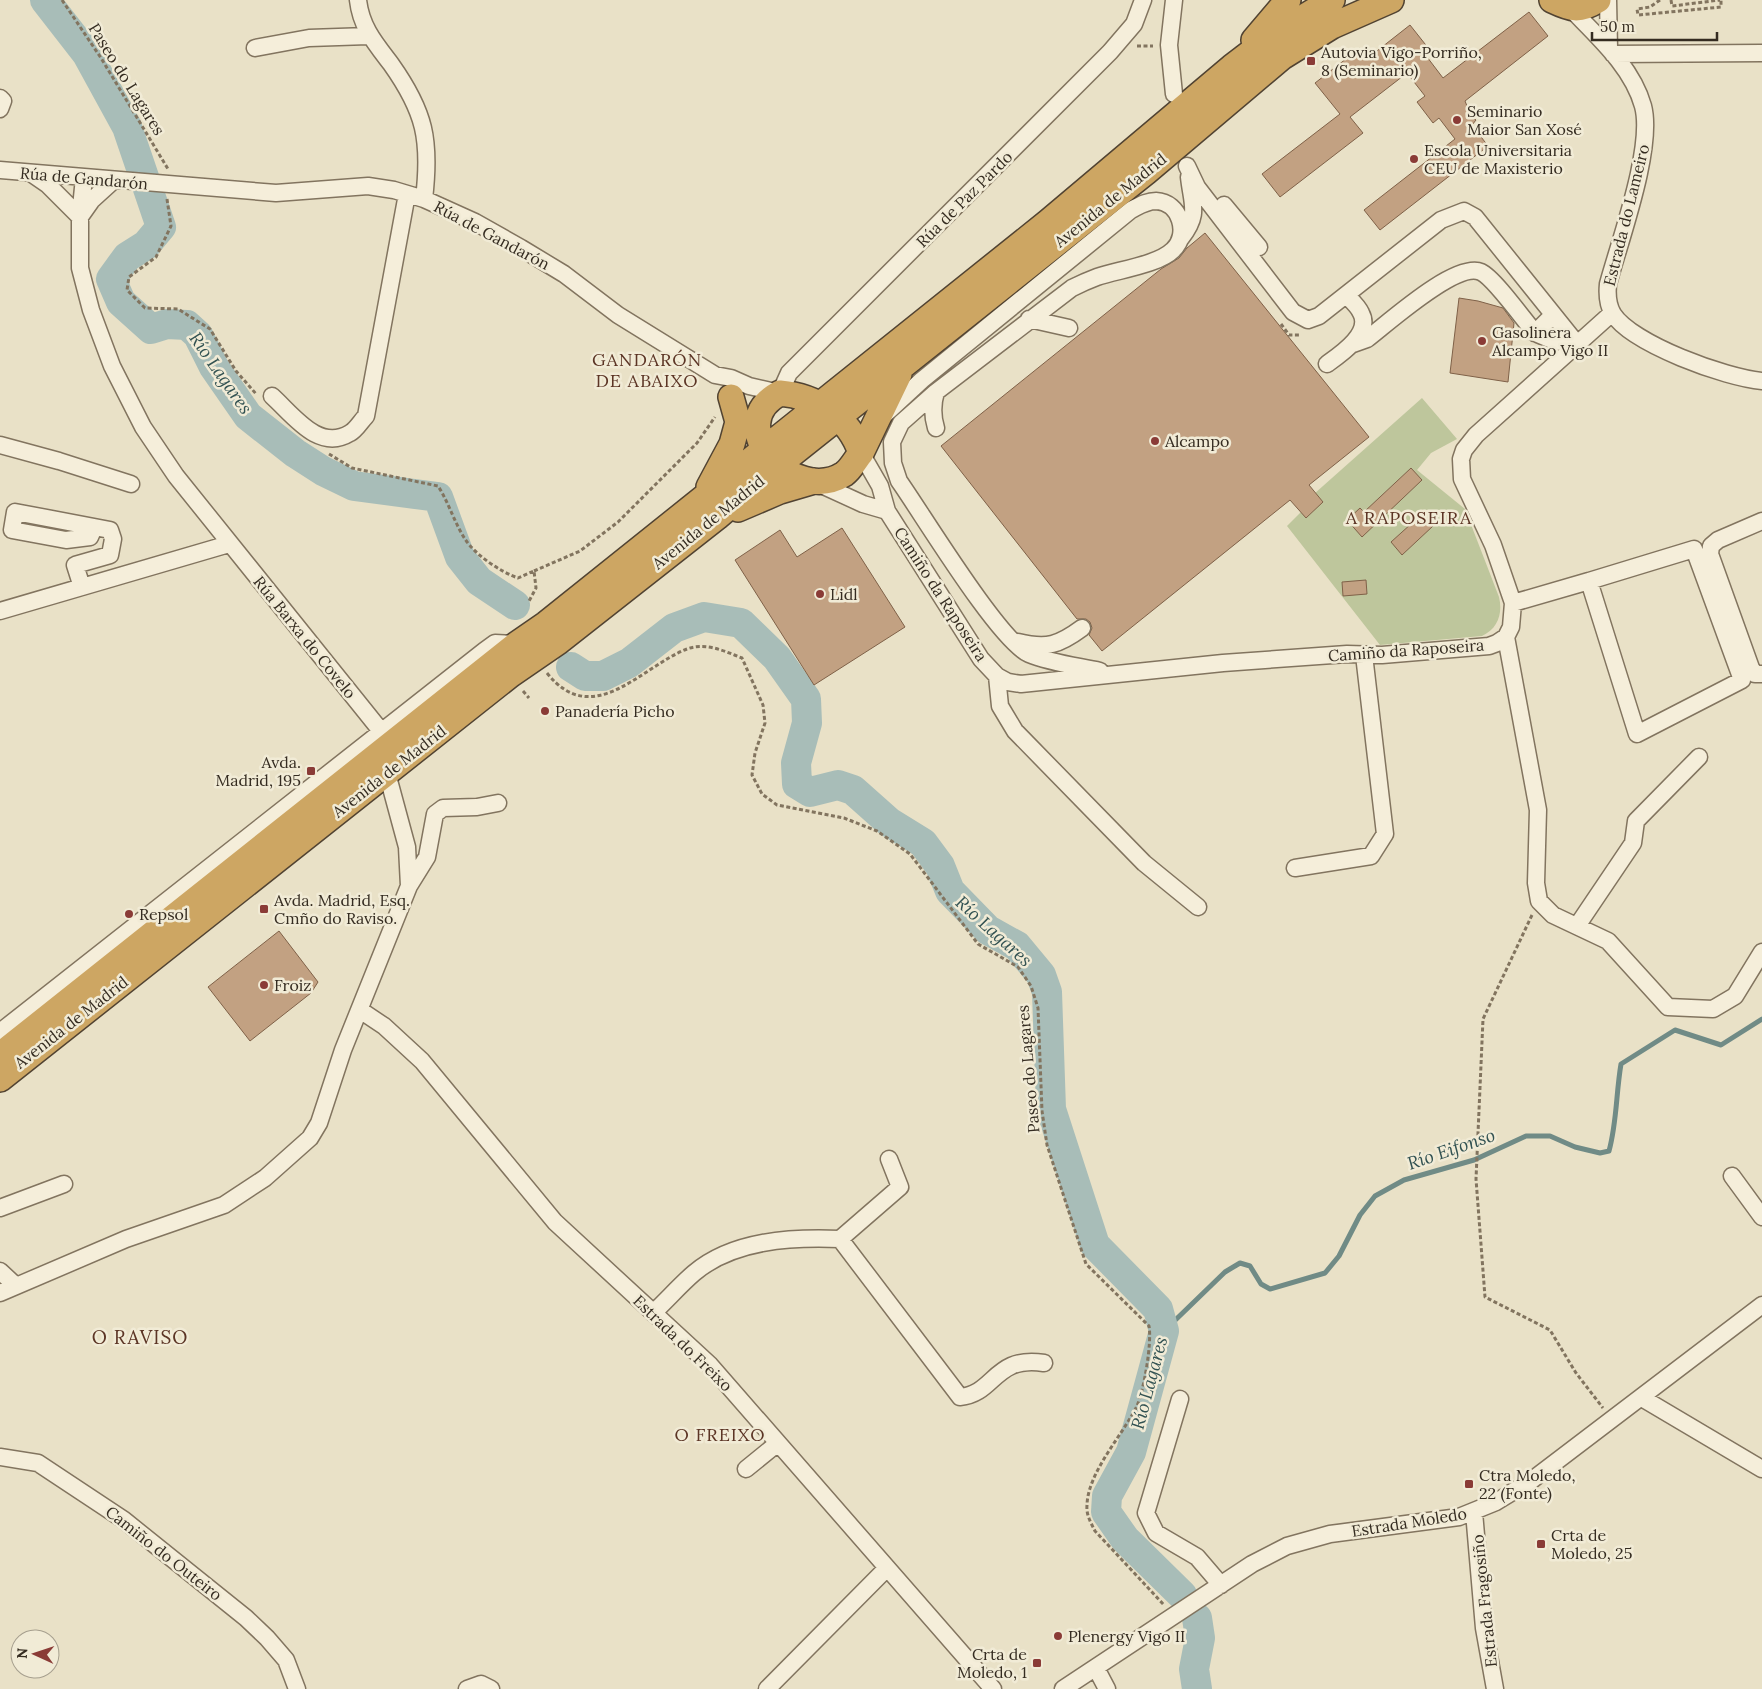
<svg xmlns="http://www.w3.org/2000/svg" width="1762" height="1689" viewBox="0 0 1762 1689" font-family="Lora,serif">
<rect width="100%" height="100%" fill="#e9e1c7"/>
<!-- green -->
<path fill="#bec69c" d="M1422 398 1457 439 1431 453 1417 470 1465 509 1499 597C1503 613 1498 629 1482 636L1380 645 1287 526 1316 497 1314 494Z"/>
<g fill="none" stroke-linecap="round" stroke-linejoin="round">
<!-- stream -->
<path stroke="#708b86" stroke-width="5" d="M1164 1331 1225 1272 1240 1263 1250 1266 1261 1284 1270 1289 1325 1273 1339 1256 1360 1215 1375 1196 1404 1180 1474 1160 1526 1136H1550L1575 1147 1600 1153 1609 1151C1617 1122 1616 1093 1621 1064L1675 1030 1721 1045 1762 1019"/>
<!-- river -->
<path stroke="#a8bdb8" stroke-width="30" d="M45 0 87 54 127 127 161 227 146 245 127 257 111 279 121 302 151 329 167 324 187 325 198 335 214 367 248 416 295 453 323 471 354 486 438 497 460 557 479 581 515 605
M571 667 585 676H603L629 663 674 628 704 617 741 623 777 658 806 699 807 723 796 763 797 784 810 792 838 785 853 790 889 822 923 843 940 866 950 891 988 930 1017 946 1041 975 1047 992 1051 1109 1095 1245 1158 1309 1164 1331 1131 1452 1107 1496 1106 1512 1125 1539 1182 1595
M1197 1618 1200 1638 1194 1669 1197 1689"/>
</g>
<!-- building -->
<path fill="#c2a182" stroke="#7f6148" d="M1529 12 1548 36 1465 101 1471 116 1476 120 1472 125 1488 146 1380 230 1364 210 1455 139 1439 118 1433 123 1417 102 1425 96 1407 73 1350 117 1363 133 1280 197 1262 174 1340 114 1315 83 1360 48 1368 58 1410 25 1429 49 1424 53 1443 78Z
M1205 233 1369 437 1309 485 1323 502 1306 518 1290 500 1102 651 1089 635 1092 628 1090 622 1086 619H1077L941 446 1161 269 1179 258 1187 248Z
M1459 298 1478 301 1503 308 1514 323 1508 382 1450 373Z
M1411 468 1422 480 1362 537 1347 520 1360 508 1364 512Z
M1422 514 1433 526 1402 555 1391 542Z
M842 528 905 627 814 685 735 560 780 530 797 557Z
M1366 580 1367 594 1343 596 1342 582Z
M279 931 318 982 311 993 250 1041 208 987Z"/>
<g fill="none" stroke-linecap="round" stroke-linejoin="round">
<defs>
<path id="minor" d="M358 0C361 27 375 43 391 64 425 112 431 140 424 199
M1608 0 1609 48
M1571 9C1598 37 1632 67 1643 106 1654 147 1620 240 1608 284 1607 294 1607 304 1613 314 1632 344 1726 378 1762 381
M255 48 309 38 368 36
M1613 54 1762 53
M1174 94 1169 45 1174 0
M0 98 3 101 0 109
M1187 166 1197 187 1293 312 1308 320 1319 316 1441 220 1464 211 1475 217 1577 344
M0 170 276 193 368 186 394 190 424 199 475 222 521 248 564 274 618 315 715 375 731 378 749 386 780 393 789 373 1110 52 1134 24 1143 0
M32 174 48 185 80 217 92 200 114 180
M84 178 80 217V268L91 310 112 366 143 427 176 476 381 731
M1224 205 1259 247
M1181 238C1200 214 1192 205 1189 177
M1029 319 1069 328
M1535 333 1554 341 1577 344
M1353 344 1367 339C1387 324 1456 261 1481 272 1494 278 1524 320 1535 333L1553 315
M1327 364C1341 354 1372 333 1361 313 1358 306 1351 300 1346 295
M272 396C294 416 319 452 350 433 356 430 361 421 366 416L407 194
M883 416 922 380 1131 210C1139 206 1146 201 1156 201 1180 202 1190 234 1173 250 1158 265 1117 270 1097 277 1089 280 1080 284 1072 288L936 392 901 423 892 442 893 463 899 481C923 515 999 641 1029 654 1051 663 1077 666 1100 671
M936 428C932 415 932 405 936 392
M0 445 59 461 131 484
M861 453 880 486 887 511 981 659 997 676 1008 682 1021 684 1223 663 1347 654 1382 655 1489 646 1497 643 1506 637 1511 627 1513 603 1493 545 1462 479 1461 459 1464 450 1476 435 1612 313
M815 482 863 504 887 511
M1762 521 1718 540 1711 546 1710 554 1751 668 1755 674H1762
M82 587 75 565 110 555 113 539 110 530 15 512 12 530 66 540 90 537 94 528
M1513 603 1589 581 1637 734 1742 680 1694 549 1589 581
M0 611 229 544
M1506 637 1538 810 1536 883 1539 901 1553 915 1608 941 1668 1007 1713 1009 1735 996 1762 952
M1018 642C1047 649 1059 645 1082 628
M997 676 1000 706 1015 731 1144 863 1198 907
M1295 868 1371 856 1385 834 1364 655
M409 886 427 857 435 814 443 808 477 807 498 803
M1577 926 1633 843 1636 821 1699 757
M360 1010 384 1026 422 1061 555 1222 710 1365 993 1689
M0 1032 484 651 495 643 517 644
M1732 1176 1762 1217
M0 1208 64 1184
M840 1239 960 1397C995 1394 994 1355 1044 1363
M0 1271 15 1285
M0 1293 126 1239 224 1205 265 1178 310 1138 319 1123 343 1050 409 886 407 847 387 773
M653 1313C667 1300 680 1285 694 1273 733 1240 791 1237 840 1239L900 1187 889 1159
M1642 1398 1762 1469
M1180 1399 1146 1513 1156 1533 1197 1557 1221 1585
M0 1457 38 1463 124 1520 246 1618 267 1638 286 1660 297 1689
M746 1469 778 1443
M1474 1512 1484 1628 1495 1689
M1096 1668 1107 1689
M467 1689 481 1684 491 1689
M767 1689 887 1568
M1063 1689 1252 1564 1287 1546 1330 1534 1459 1517 1496 1502 1532 1480 1762 1305"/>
<path id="highway" d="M1552 0C1571 9 1579 12 1598 0
M1254 40 1288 0
M780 393C816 396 849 417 861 453 856 459 851 469 844 474 794 506 720 425 780 393Z
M861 453 899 374
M709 487 732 444 738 422 731 397
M738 509 780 491 814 481
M0 1055 517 644 546 624 1047 223 1232 67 1270 38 1332 0
M0 1079 510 675 558 642 717 517 778 465 1146 172 1282 57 1332 26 1391 0"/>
</defs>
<!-- minor casing -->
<use href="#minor" stroke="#82745f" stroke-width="19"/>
<!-- highway casing -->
<use href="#highway" stroke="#514332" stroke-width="28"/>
<!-- path -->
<path stroke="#82745f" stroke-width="3" stroke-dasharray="4 2.5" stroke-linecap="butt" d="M62 0 101 58 168 169
M1660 0 1650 7 1637 9 1638 15 1721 7V0
M1671 0 1672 6 1720 0
M1137 46H1153
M167 199 171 226 156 257 129 277 127 290 145 308 178 309 210 329 236 371 257 395
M1281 324 1289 335H1300
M329 454 352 468 438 486C449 503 454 522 465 539 475 555 501 572 518 578L534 571 536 588 528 603
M534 571 580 551 618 522 697 443 715 417
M547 673C593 731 642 666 687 649 706 642 724 651 742 658L763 705 765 723 755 753 752 775 762 794 777 805 844 818 877 831 910 854 978 944 1018 967 1031 986 1038 1008 1042 1111 1047 1145 1086 1264 1149 1326C1152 1343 1144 1390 1137 1406 1122 1436 1088 1472 1087 1505 1086 1515 1091 1523 1095 1531L1164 1605
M523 691 529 698
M1532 915 1483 1019 1476 1179 1485 1297 1550 1330 1576 1373 1603 1408"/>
<!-- minor -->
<use href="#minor" stroke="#f5eeda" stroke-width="16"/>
<!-- highway -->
<use href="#highway" stroke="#cda663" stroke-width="25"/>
</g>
<!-- markers -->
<g fill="#8a3b36" stroke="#f1ebd6" stroke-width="2">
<rect x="1306" y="56" width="10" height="10" rx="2.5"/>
<circle cx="1457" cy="120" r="5"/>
<circle cx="1414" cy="159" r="5"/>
<circle cx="1482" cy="341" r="5"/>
<circle cx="1155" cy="441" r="5"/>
<circle cx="820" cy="594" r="5"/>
<circle cx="545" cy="711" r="5"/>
<rect x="306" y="766" width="10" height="10" rx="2.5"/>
<rect x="259" y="904" width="10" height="10" rx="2.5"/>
<circle cx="129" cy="914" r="5"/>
<circle cx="264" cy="985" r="5"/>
<rect x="1464" y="1479" width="10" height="10" rx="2.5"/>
<rect x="1536" y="1539" width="10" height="10" rx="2.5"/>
<circle cx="1058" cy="1636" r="5"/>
<rect x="1032" y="1658" width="10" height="10" rx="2.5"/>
</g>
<g text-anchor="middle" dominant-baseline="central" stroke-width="5" stroke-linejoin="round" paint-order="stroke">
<!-- poi labels -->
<g font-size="16" fill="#352c21" stroke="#f1ebd6" text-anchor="start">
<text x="1321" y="52">Autovia Vigo-Porriño,<tspan x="1321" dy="18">8 (Seminario)</tspan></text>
<text x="1467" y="111">Seminario<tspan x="1467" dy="18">Maior San Xosé</tspan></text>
<text x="1424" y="150">Escola Universitaria<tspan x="1424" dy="18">CEU de Maxisterio</tspan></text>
<text x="1492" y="332">Gasolinera<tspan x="1492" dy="18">Alcampo Vigo II</tspan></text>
<text x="1165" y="441">Alcampo</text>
<text x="830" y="594">Lidl</text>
<text x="555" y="711">Panadería Picho</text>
<text x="301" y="762" text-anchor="end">Avda.<tspan x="301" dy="18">Madrid, 195</tspan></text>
<text x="274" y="900">Avda. Madrid, Esq.<tspan x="274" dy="18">Cmño do Raviso.</tspan></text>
<text x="139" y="914">Repsol</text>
<text x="274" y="985">Froiz</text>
<text x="1479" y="1475">Ctra Moledo,<tspan x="1479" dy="18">22 (Fonte)</tspan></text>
<text x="1551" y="1535">Crta de<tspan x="1551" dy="18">Moledo, 25</tspan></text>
<text x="1068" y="1636">Plenergy Vigo II</text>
<text x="1027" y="1654" text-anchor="end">Crta de<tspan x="1027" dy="18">Moledo, 1</tspan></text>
</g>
<!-- street labels -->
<g font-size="16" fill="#352c21" stroke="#f1ebd6">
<text transform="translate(127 79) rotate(58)">Paseo do Lagares</text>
<text transform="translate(84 178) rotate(5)">Rúa de Gandarón</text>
<text transform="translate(964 199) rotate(-45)">Rúa de Paz Pardo</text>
<text transform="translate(1110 200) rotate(-39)">Avenida de Madrid</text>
<text transform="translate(1626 215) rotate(-76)">Estrada do Lameiro</text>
<text transform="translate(492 235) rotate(28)">Rúa de Gandarón</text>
<text transform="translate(708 522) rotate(-39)">Avenida de Madrid</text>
<text transform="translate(941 594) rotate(57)">Camiño da Raposeira</text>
<text transform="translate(305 637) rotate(51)">Rúa Barxa do Covelo</text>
<text transform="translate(1406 650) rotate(-4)">Camiño da Raposeira</text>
<text transform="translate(389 771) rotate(-38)">Avenida de Madrid</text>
<text transform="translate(71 1022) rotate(-38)">Avenida de Madrid</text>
<text transform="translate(1028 1069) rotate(-95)">Paseo do Lagares</text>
<text transform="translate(683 1343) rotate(44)">Estrada do Freixo</text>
<text transform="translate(1409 1522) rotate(-9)">Estrada Moledo</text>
<text transform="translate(164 1553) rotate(38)">Camiño do Outeiro</text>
<text transform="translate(1484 1601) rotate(-96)">Estrada Fragosiño</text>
</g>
<!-- neighbourhood labels -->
<g font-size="18" letter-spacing="1" fill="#5c3525" stroke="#f1ebd6">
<text x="647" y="359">GANDARÓN<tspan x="647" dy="21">DE ABAIXO</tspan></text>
<text x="1409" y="517">A RAPOSEIRA</text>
<text x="720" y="1434">O FREIXO</text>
</g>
<!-- water labels -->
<g font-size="18" font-style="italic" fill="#325252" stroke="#f1ebd6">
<text transform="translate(221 373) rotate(55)">Río Lagares</text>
<text transform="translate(994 931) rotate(42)">Río Lagares</text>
<text transform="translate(1451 1149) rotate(-19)">Río Eifonso</text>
<text transform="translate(1149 1383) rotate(-75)">Río Lagares</text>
</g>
<!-- quarter labels -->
<g font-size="19" letter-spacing="1" fill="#5c3525" stroke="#f1ebd6">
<text x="140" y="1337">O RAVISO</text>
</g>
</g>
<!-- north arrow -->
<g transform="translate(35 1654) rotate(273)"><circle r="24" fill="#f1ebd6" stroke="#a69f8e"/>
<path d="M0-4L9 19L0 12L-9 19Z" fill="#8a3b36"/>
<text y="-8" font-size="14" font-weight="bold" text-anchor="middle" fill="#352c21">N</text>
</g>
<!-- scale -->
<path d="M1592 32v8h125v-8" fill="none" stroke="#352c21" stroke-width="2.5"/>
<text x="1600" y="32" font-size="15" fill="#352c21" stroke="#f1ebd6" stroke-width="4" paint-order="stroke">50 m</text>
</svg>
